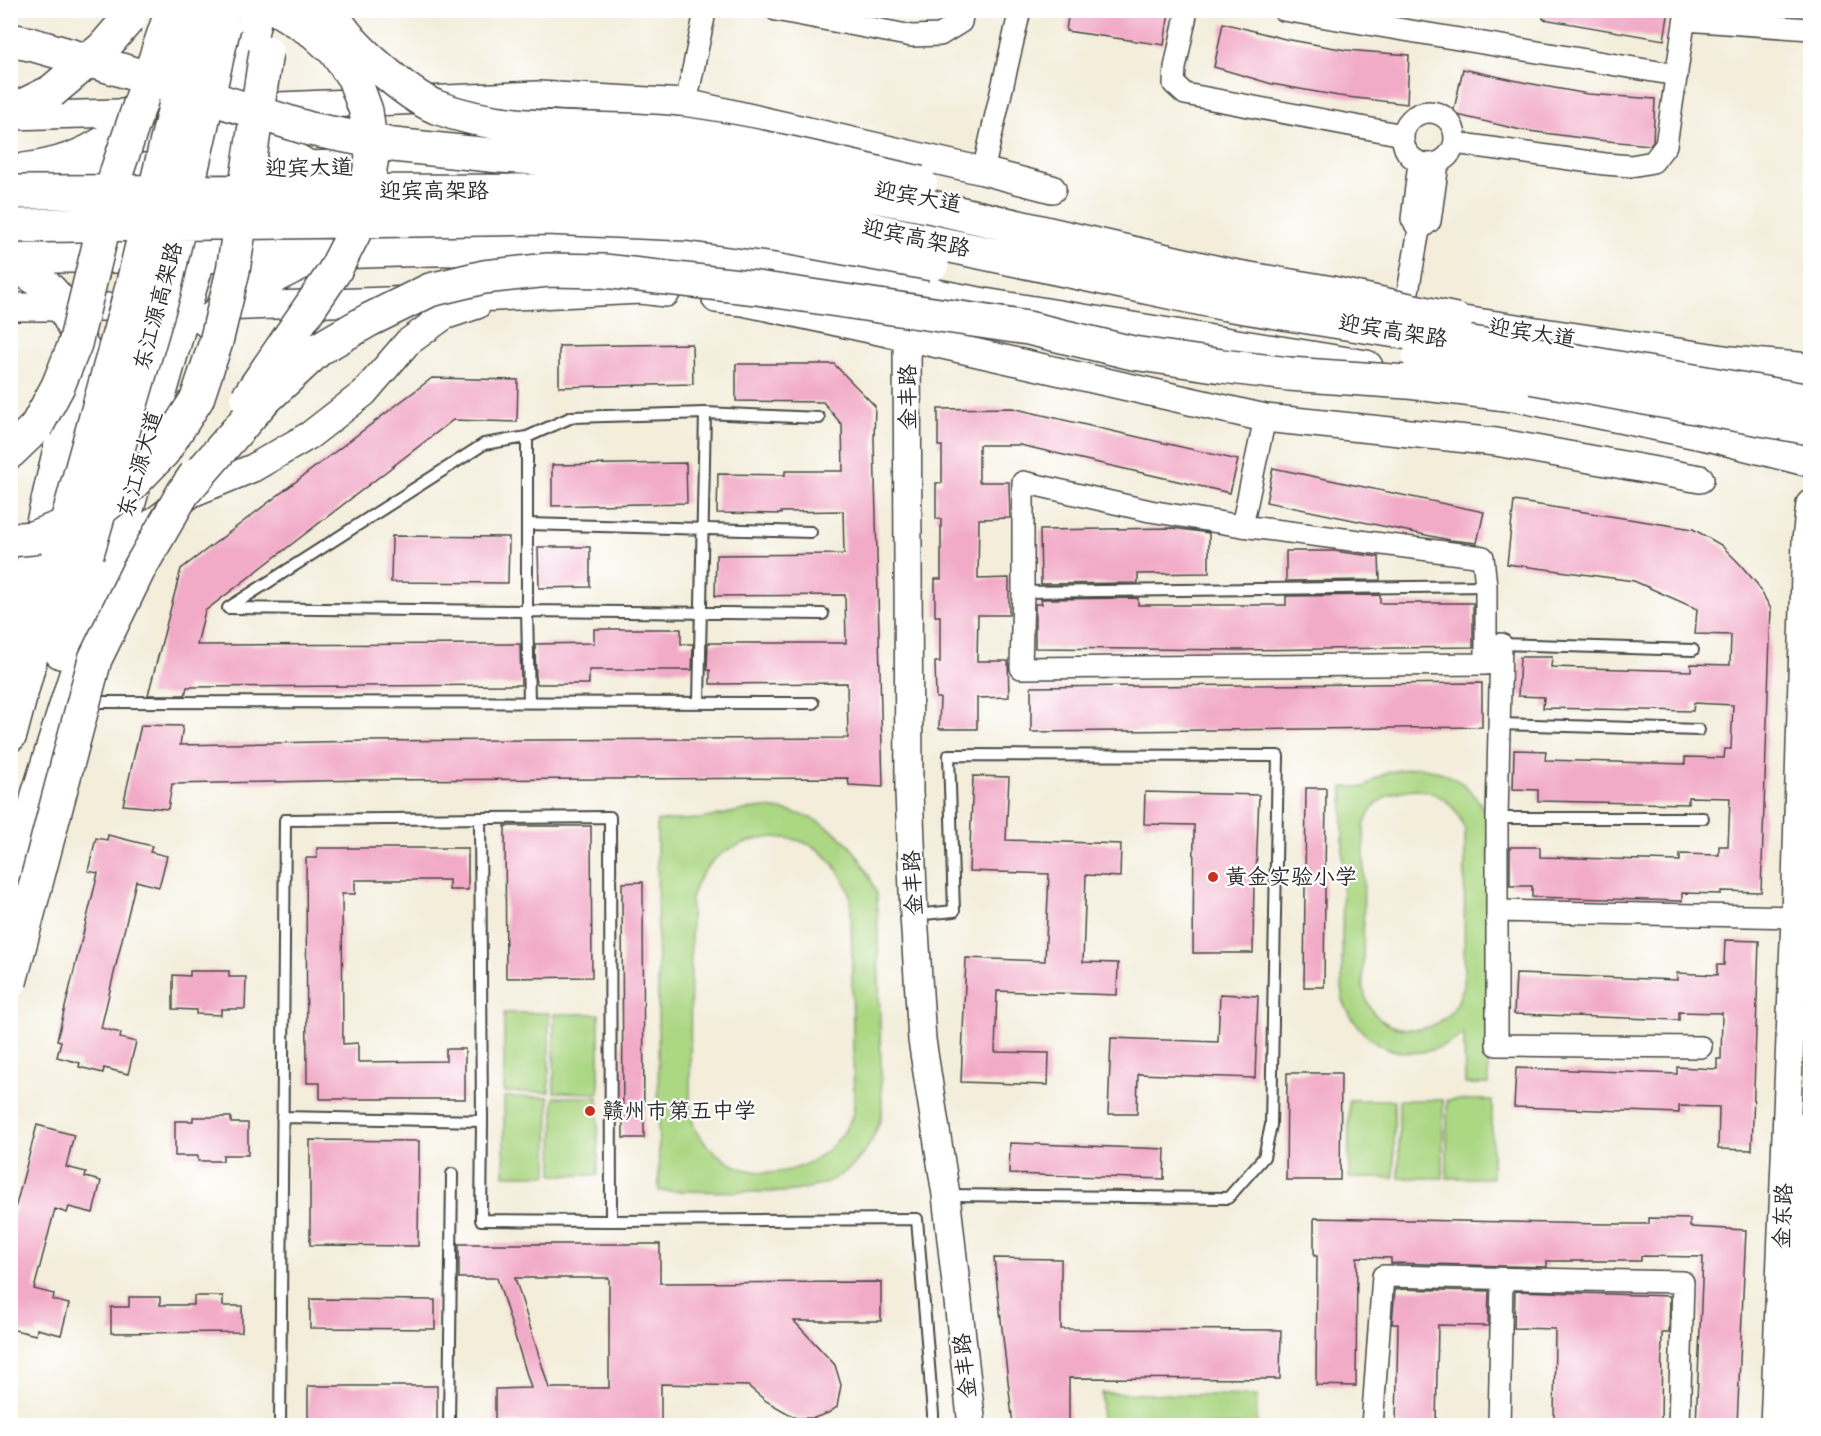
<svg xmlns="http://www.w3.org/2000/svg" width="1821" height="1436" viewBox="0 0 1821 1436" font-family="'Comic Neue','LXGW WenKai TC',sans-serif">
<rect width="100%" height="100%" fill="#fff"/>
<filter id="ink" filterUnits="userSpaceOnUse"><feTurbulence type="fractalNoise" baseFrequency=".0167" numOctaves="2"/><feDisplacementMap in="SourceGraphic" scale="12" xChannelSelector="R" yChannelSelector="G"/><feConvolveMatrix kernelMatrix="1 2 1 2 8 2 1 2 1" color-interpolation-filters="sRGB"/></filter>
<filter id="wash" filterUnits="userSpaceOnUse"><feTurbulence type="fractalNoise" baseFrequency=".008" numOctaves="4" result="noise"/><feDisplacementMap in="SourceGraphic" scale="24" xChannelSelector="R" yChannelSelector="G"/><feGaussianBlur stdDeviation="1.35" result="paint"/><feColorMatrix in="noise" values="0 0 0 0 0 0 0 0 0 0 0 0 0 0 0 0 0 1.4 0 .05"/><feComposite in="paint" operator="in"/></filter>
<g filter="url(#wash)">
<rect width="100%" height="100%" fill="#f3edda"/>
<!-- green -->
<path fill="#acd783" stroke="#6c8157" stroke-width="1.5" fill-rule="evenodd" d="M1418 767C1454 772 1475 787 1489 821L1488 1084H1465L1464 1034C1416 1069 1362 1054 1342 997L1343 787H1365L1376 778 1389 772ZM1416 789C1443 793 1456 805 1465 830L1464 985C1460 997 1456 1009 1446 1017 1425 1035 1388 1034 1371 1009 1367 1003 1365 995 1363 988L1364 827C1370 801 1391 790 1416 789Z
M765 808C822 812 858 840 877 895L882 1113C868 1165 835 1188 783 1192L659 1191 657 821 701 819 745 810ZM774 837C784 838 793 838 803 842 827 850 845 876 851 899L854 1111C835 1167 764 1193 717 1154 709 1147 700 1139 695 1129 693 1124 692 1117 690 1111L691 900C702 858 733 841 774 837Z
M504 1013H549V1092H504Z
M554 1014H599V1093L554 1092Z
M504 1097H549L548 1175H504Z
M554 1097H598V1175H553Z
M1349 1100H1394V1178H1349Z
M1399 1100H1443V1178H1399Z
M1447 1100H1492V1178H1447Z
M1102 1393 1257 1396V1425H1101Z"/>
<g id="blocks">
<!-- building -->
<path fill="#f2abc7" fill-rule="evenodd" d="M1069 10H1159L1169 12 1164 45 1066 31Z
M1544 10H1669L1664 40 1543 19Z
M1223 23 1285 39 1346 50 1409 55 1407 104 1339 96 1272 84 1214 67Z
M1463 69 1527 83 1588 94 1655 99 1653 142 1650 145 1597 140 1521 130 1453 114Z
M692 344 693 384 559 387V346Z
M736 364H834L875 406 874 440 883 787 849 785 848 778 365 780 172 784 168 809 123 805 141 725 183 726 180 745 364 741 848 738 847 683 710 684V670H707L708 643H846L845 595 715 596 716 555 844 554 843 511 781 512V514L717 513 718 474 785 475V471H843L842 425 823 402 736 401Z
M432 378 518 380 517 422 453 420 205 611 197 645 520 644 521 685 187 687 185 695H148L181 569Z
M1012 408 1238 460 1230 493 1020 445H979V482H1009L1010 518 979 519 978 579 1009 578V615H978L977 661H1008L1009 697 977 698V729H939L940 698H936L935 662H940V616H935V579H941V519H936V483H942V446H938V409Z
M686 463 687 503 552 506V465Z
M1273 468 1484 512 1477 543 1450 540 1266 502Z
M1514 501 1693 529 1721 545 1739 563 1757 584 1771 609 1761 892 1721 891V894L1682 893V901L1532 897V886H1510V847H1540V857L1680 861V854L1719 855V846H1728L1730 798 1688 797V804L1538 801V790L1513 789 1514 750 1546 751 1545 760 1685 764V757L1724 758 1725 749H1731L1733 705 1694 703 1693 711 1543 708 1544 697 1518 696 1520 657H1552L1551 667 1691 671V664L1730 665 1731 635 1695 634 1697 609 1634 581 1507 564Z
M1173 528 1209 533V573L1138 574V583L1041 584 1040 530Z
M392 536 509 537 508 583 391 582Z
M538 547H590V587L539 588Z
M1286 551H1334L1379 557 1380 580 1286 581Z
M1380 595V603H1473V647L1240 650 1035 648V604H1042L1041 599 1138 598V605H1286V596Z
M594 629H681V644H693L692 670H589V684H536L535 644 594 643Z
M1482 683V727L1031 732V687Z
M973 776 1009 777 1006 840 1121 844 1120 877 1086 875 1083 962 1118 963 1117 995 997 991 995 1052 1049 1053 1048 1085 961 1082 966 958 1045 961 1049 874 969 871Z
M1306 788H1326L1324 987H1304Z
M1145 792 1259 795 1256 875H1254L1253 953H1193L1194 825 1144 824Z
M505 826H591L592 977 506 978Z
M108 835 152 846 150 852 167 856 159 887 136 881 101 1028 121 1033 120 1038 136 1042 128 1074 104 1068 103 1073 79 1067 80 1063 57 1057 61 1041 57 1040 98 873 88 871 96 838 107 840Z
M317 848H468V890H449V880H355V894H342L343 1044 358 1043V1062L446 1061V1049H465V1099H320V1083H307L306 858H317Z
M643 882 644 1138H623L622 883Z
M1725 940 1759 941 1752 1150 1718 1149 1719 1107 1679 1106V1113L1514 1107 1516 1068 1677 1074V1067L1717 1069V1059H1721L1722 1013 1679 1012V1020L1514 1014 1516 974 1677 980V973L1717 975V965H1724Z
M190 971H229V977H246L245 1009H221V1015L196 1014V1010L173 1009V975L190 976Z
M1220 994 1258 996 1255 1078 1138 1074 1137 1114H1108L1111 1038 1218 1042Z
M1287 1073H1341L1340 1180H1286Z
M193 1117H231V1123H248V1155H223V1161H198V1156H175V1121H193Z
M37 1125 74 1135 66 1167 86 1172 85 1177 101 1181 93 1213 69 1207 67 1213 55 1209 34 1289 54 1294 53 1300 69 1304 61 1335 37 1329 36 1335 10 1329V1228Z
M310 1140 419 1141 418 1246 310 1245Z
M1010 1143 1165 1149 1164 1179 1009 1174Z
M1314 1218 1602 1224H1649V1218L1690 1219V1227L1746 1230 1737 1425H1696L1703 1257 1641 1256V1261H1547V1267L1391 1263V1258L1357 1257 1356 1386 1316 1385 1317 1256H1314Z
M459 1244H660V1283L881 1282V1321H794L835 1365 841 1385 837 1407 828 1413 814 1418H796L766 1401 748 1386 661 1384V1422H495V1389L531 1388 497 1278H459ZM515 1278H609V1388H549Z
M994 1258 1061 1259V1329L1281 1330 1280 1379 1069 1378V1425H1013Z
M1395 1289 1489 1291 1488 1326 1438 1325 1436 1425H1396L1398 1324H1392Z
M1515 1291 1670 1296 1669 1333H1662L1661 1425H1554L1555 1329 1514 1328Z
M194 1296H223V1306H242V1332L111 1333V1307H129V1297H160V1305H194Z
M310 1299 435 1300V1329L310 1328Z
M308 1386H437V1424H308Z"/>
</g>
</g>
<g filter="url(#ink)">
<use href="#blocks" fill-opacity="0" stroke="#494845" stroke-width="1.5"/>
<g fill="none" stroke-linecap="round" stroke-linejoin="round">
<defs>
<path id="service" d="M527 437V611L529 701
M528 524 811 532
M1023 592 1486 586
M228 608 484 444 527 437 572 417 705 413 819 418
M228 608 823 614
M1501 644 1693 650
M89 702 813 703
M699 702 705 413
M1499 724 1699 730
M1497 818H1703
M915 915 954 911 949 755 1278 756 1271 1125 1264 1157 1228 1198 946 1195
M282 1117 482 1121 480 818
M482 1121 481 1220 611 1221
M280 1426 285 820 610 817 611 1221 917 1219 933 1414V1426
M449 1426 452 1174"/>
<path id="minor" d="M776 10 912 36 940 35 961 22 963 10
M1187 10 1175 68 1174 84 1185 94 1403 135
M1283 10 1677 75
M1685 20 1810 29
M686 103 704 17
M1403 138a26 26 0 1 1 52 0a26 26 0 1 1-52 0Z
M1455 143 1605 164 1631 166 1653 162 1666 145 1686 10
M983 171 1020 10
M1419 230 1412 219 1419 163
M1404 314 1419 230 1430 221 1438 163
M1023 482 1150 511 1242 526 1483 557 1486 586V664L1021 668 1023 592Z
M1242 526 1265 418
M1501 644 1497 818V1045L1701 1047
M1497 911 1795 917
M1372 1426 1383 1276 1683 1282 1679 1426
M1499 1426 1502 1279"/>
<path id="tertiary" d="M255 107 538 95 686 103 983 171 1052 189
M10 116 153 112
M716 299 743 302 907 337 1265 418 1496 442 1700 479
M10 307H144
M219 307 498 297 641 290 666 293
M907 337 909 792 914 915 922 1040 946 1195 972 1426
M115 551 192 493 253 468 310 435 364 393 407 343 444 316 477 305
M1774 1426 1795 917 1806 540 1810 504
M1799 1426 1810 1123"/>
<path id="primary" d="M42 170H217L471 164
M10 256H199L432 249 679 247 984 305 1366 367
M1429 318 1731 363 1810 370
M1484 388 1712 435 1810 460"/>
<path id="trunk" d="M247 101C257 133 281 153 309 168
M10 112 51 92
M24 170C73 164 109 147 143 109
M10 264C50 280 72 311 82 352
M209 322C242 291 283 270 325 252
M10 452 36 427
M10 639 36 553 83 349
M61 652 87 554
M10 735 56 562
M10 914 38 795 115 551 199 256 217 170 257 10"/>
</defs>
<!-- service casing -->
<use href="#service" stroke="#494845" stroke-width="14"/>
<!-- minor casing -->
<use href="#minor" stroke="#494845" stroke-width="24"/>
<!-- tertiary casing -->
<use href="#tertiary" stroke="#494845" stroke-width="30"/>
<!-- primary casing -->
<use href="#primary" stroke="#494845" stroke-width="36"/>
<!-- trunk casing -->
<use href="#trunk" stroke="#494845" stroke-width="36"/>
<!-- service -->
<use href="#service" stroke="#fff" stroke-width="10"/>
<!-- minor -->
<use href="#minor" stroke="#fff" stroke-width="21"/>
<!-- tertiary -->
<use href="#tertiary" stroke="#fff" stroke-width="27"/>
<!-- primary -->
<use href="#primary" stroke="#fff" stroke-width="33"/>
<!-- trunk -->
<use href="#trunk" stroke="#fff" stroke-width="33"/>
<defs>
<path id="trunk-bridge" d="M330 10C343 34 360 51 380 68 395 81 419 100 436 107 515 137 602 124 684 134 764 145 842 165 920 183
M10 40 30 44 118 69 310 129 393 145 500 156 685 166 779 178 928 206 1232 276 1332 293 1456 320
M51 92 103 48 129 18
M10 192 547 191 688 195 785 211 1226 304 1478 344 1810 401
M10 226 546 218 687 224 780 236 932 264
M1419 357 1810 428
M247 399 334 272 356 229 365 198 372 157 366 111 354 78 335 51 314 32 279 10
M36 427 58 386 75 344 117 171 172 10
M183 493 262 402 319 349 369 320 430 290 484 277 548 270 604 271 757 288 1028 328 1133 353 1222 366 1289 374 1407 382 1512 395
M10 540 32 538 95 514 130 486 163 452 197 399 216 342 233 271 266 52
M58 554 132 287 196 19
M87 554 165 288 224 26
M10 982 95 659 138 571 183 493 196 474"/>
</defs>
<!-- trunk-bridge casing -->
<use href="#trunk-bridge" stroke="#494845" stroke-width="36" stroke-linecap="butt"/>
<!-- trunk-bridge -->
<use href="#trunk-bridge" stroke="#fff" stroke-width="33"/>
</g>
</g>
<!-- markers -->
<g fill="#c8321e" stroke="#fff" stroke-width="2">
<circle cx="1213" cy="877" r="6"/>
<circle cx="590" cy="1111" r="6"/>
</g>
<g text-anchor="middle" dominant-baseline="central" stroke-width="4.5" stroke-linejoin="round" paint-order="stroke">
<!-- street labels -->
<g font-size="22" fill="#2b2b2b" stroke="#fff">
<text transform="translate(309 168) rotate(-1)">迎宾大道</text>
<text x="434" y="191">迎宾高架路</text>
<text transform="translate(918 197) rotate(10)">迎宾大道</text>
<text transform="translate(916 238) rotate(12)">迎宾高架路</text>
<text transform="translate(158 306) rotate(-75)">东江源高架路</text>
<text transform="translate(1393 331) rotate(9)">迎宾高架路</text>
<text transform="translate(1532 333) rotate(9)">迎宾大道</text>
<text transform="translate(908 397) rotate(-90)">金丰路</text>
<text transform="translate(140 464) rotate(-74)">东江源大道</text>
<text transform="translate(913 883) rotate(-93)">金丰路</text>
<text transform="translate(1783 1216) rotate(-88)">金东路</text>
<text transform="translate(965 1366) rotate(-96)">金丰路</text>
</g>
<!-- poi labels -->
<g font-size="22" fill="#2b2b2b" stroke="#fff" text-anchor="start">
<text x="1225" y="877">黄金实验小学</text>
<text x="602" y="1111">赣州市第五中学</text>
</g>
</g>
<!-- margin -->
<rect width="1821" height="1436" fill="none" stroke="#fff" stroke-width="36"/>
</svg>
